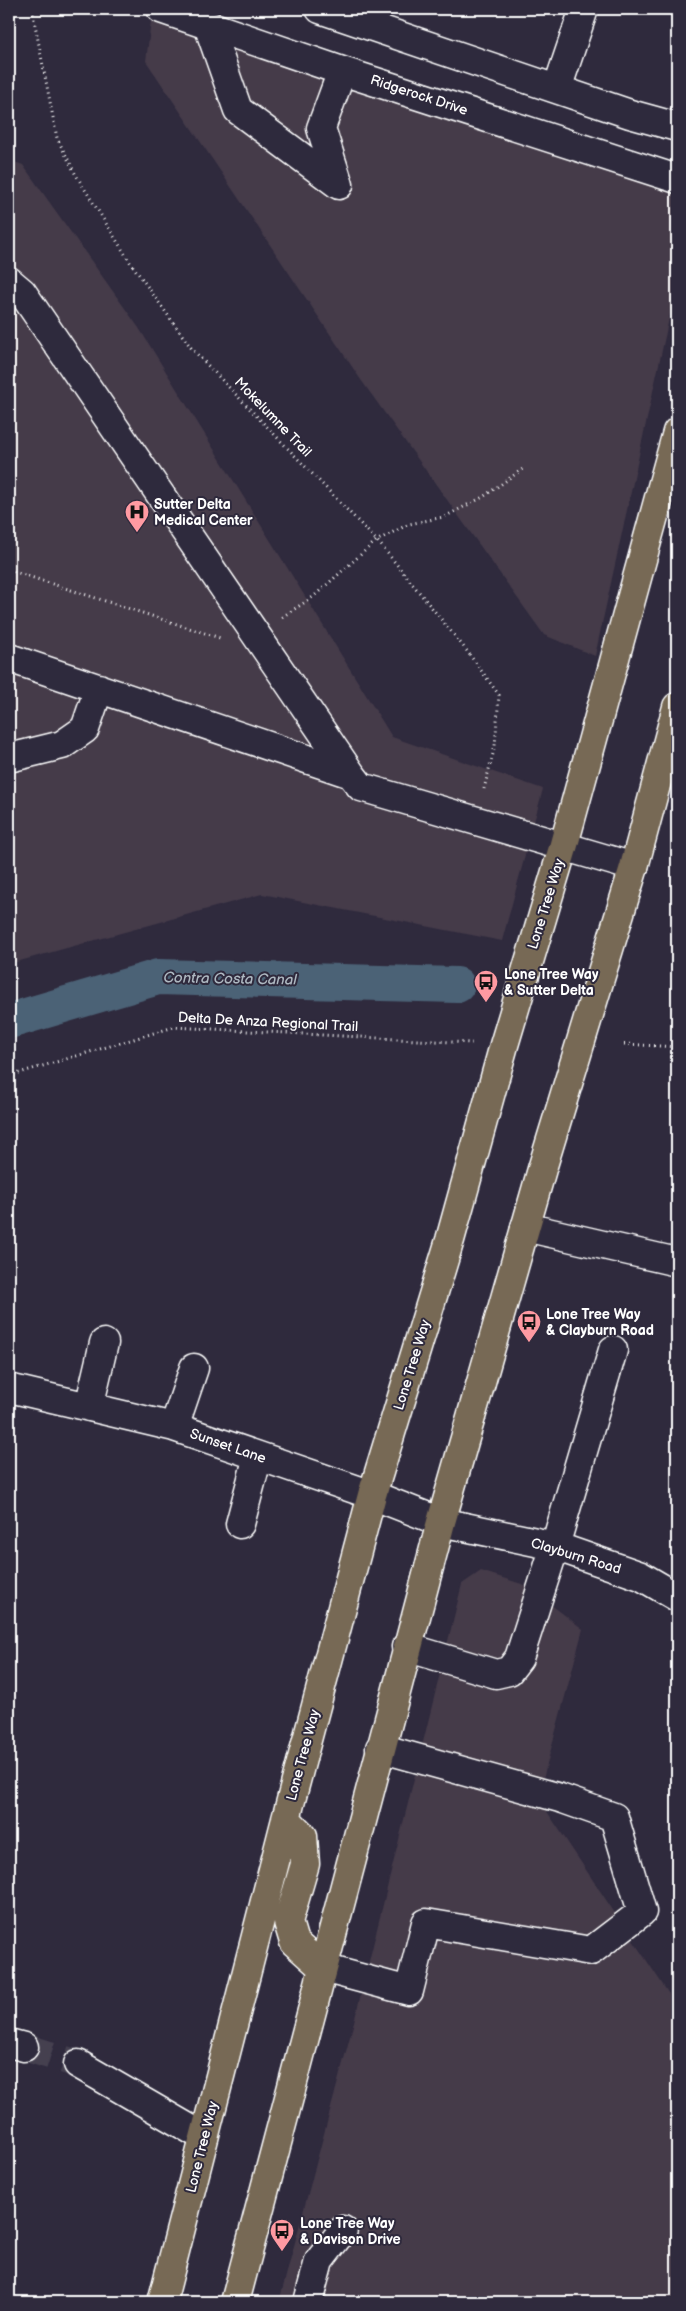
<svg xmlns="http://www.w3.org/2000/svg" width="686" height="2311" viewBox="0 0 686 2311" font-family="'Balsamiq Sans',sans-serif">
<rect width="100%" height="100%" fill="#2f2a3d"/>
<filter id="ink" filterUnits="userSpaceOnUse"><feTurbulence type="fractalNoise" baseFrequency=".02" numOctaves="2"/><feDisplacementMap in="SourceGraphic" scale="10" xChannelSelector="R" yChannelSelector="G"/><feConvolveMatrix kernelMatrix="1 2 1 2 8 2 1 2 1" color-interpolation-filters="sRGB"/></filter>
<g filter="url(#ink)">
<!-- built -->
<path fill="#443a49" d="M152 13 677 192V282L595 656 544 635 361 380 146 61Z
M9 160 23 165 139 328 392 737 543 789 502 941 262 894 9 964Z
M481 1571 525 1585 583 1629 538 1798 677 2006V2302H279L356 2014 462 1584Z"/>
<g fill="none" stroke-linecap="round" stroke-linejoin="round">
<!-- canal -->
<path stroke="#4b6276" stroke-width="36" d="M9 1021 158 977 457 985"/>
<!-- minor-tunnel -->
<path stroke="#443f50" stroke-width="28" stroke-dasharray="28 14" stroke-linecap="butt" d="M24 2047 78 2064"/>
<defs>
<path id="minor" d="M161 9 342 71 677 179
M320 9 630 114 677 127
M208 25 238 110 339 185 321 128 342 71
M557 89 584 9
M9 281 22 292 351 774
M9 658 351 774 361 787 634 867
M9 758 62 745 85 729 99 688
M525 1227 677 1262
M9 1388 174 1427 372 1495 441 1522 555 1546 641 1576 677 1597
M89 1407 104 1343
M174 1427 194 1368
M240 1524 258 1456
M406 1647 496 1674 509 1671 519 1658 555 1546 613 1350
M323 1968 409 1991 426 1923 591 1951 642 1912 614 1817 560 1798 380 1748
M9 2043 24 2047
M78 2064 204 2137
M308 2302 319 2261 343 2230"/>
<path id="major" d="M286 1819 303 1836 305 1864 288 1922 294 1942 323 1968
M162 2302 286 1819 372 1495 450 1240 504 1045 563 848 677 432
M235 2302 441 1522 542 1169 634 867 677 707"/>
</defs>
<!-- minor casing -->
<use href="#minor" stroke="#fff" stroke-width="31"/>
<!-- major casing -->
<use href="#major" stroke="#fff" stroke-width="31"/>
<!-- path -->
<path stroke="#fff" stroke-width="3" stroke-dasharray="1 4" stroke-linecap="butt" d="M32 9 57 138 76 175 130 262 192 349 380 544 467 651 499 695 495 746 484 789
M9 570 220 638
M282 617 313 597 376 541 409 524 444 517 483 497 524 468
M624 1044 677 1047
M9 1076 174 1027 472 1043"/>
<!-- minor -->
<use href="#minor" stroke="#2f2a3d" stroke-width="28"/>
<!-- major -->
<use href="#major" stroke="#776954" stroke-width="28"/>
</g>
</g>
<!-- icons -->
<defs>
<symbol id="hospital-pin" viewBox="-11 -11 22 30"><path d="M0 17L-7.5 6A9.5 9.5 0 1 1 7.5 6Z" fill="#ff9aa2" stroke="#2f2a3d"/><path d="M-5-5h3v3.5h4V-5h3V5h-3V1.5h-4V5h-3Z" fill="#111"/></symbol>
<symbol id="bus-pin" viewBox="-11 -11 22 30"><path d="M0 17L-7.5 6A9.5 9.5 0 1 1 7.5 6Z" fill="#ff9aa2" stroke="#2f2a3d"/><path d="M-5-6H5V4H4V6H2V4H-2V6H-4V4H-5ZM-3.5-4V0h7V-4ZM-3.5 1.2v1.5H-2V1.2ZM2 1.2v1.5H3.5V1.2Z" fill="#111"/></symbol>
</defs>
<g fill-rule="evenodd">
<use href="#hospital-pin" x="123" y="498" width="28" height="38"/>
<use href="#bus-pin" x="472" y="968" width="28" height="38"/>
<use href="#bus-pin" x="515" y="1308" width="28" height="38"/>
<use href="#bus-pin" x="268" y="2217" width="28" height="38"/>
</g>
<g text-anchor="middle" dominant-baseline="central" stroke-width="4" stroke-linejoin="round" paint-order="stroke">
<!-- street labels -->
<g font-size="14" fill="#fff" stroke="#2f2a3d">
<text transform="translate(419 95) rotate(18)">Ridgerock Drive</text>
<text transform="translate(273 417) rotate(46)">Mokelumne Trail</text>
<text transform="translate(546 904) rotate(-73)">Lone Tree Way</text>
<text transform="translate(268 1022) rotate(3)">Delta De Anza Regional Trail</text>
<text transform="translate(412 1365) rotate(-73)">Lone Tree Way</text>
<text transform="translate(228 1446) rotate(19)">Sunset Lane</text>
<text transform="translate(576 1556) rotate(17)">Clayburn Road</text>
<text transform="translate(303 1755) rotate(-75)">Lone Tree Way</text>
<text transform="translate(202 2147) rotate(-76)">Lone Tree Way</text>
</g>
<!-- poi labels -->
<g font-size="14" font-weight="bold" fill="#fff" stroke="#2f2a3d" text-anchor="start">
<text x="154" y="504">Sutter Delta<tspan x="154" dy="16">Medical Center</tspan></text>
<text x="504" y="974">Lone Tree Way<tspan x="504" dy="16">&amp; Sutter Delta</tspan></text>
<text x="546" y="1314">Lone Tree Way<tspan x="546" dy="16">&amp; Clayburn Road</tspan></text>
<text x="300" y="2223">Lone Tree Way<tspan x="300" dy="16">&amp; Davison Drive</tspan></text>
</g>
<!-- water labels -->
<g font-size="15" font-style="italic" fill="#aeb8c1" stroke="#2f2a3d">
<text transform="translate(230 979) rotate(1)">Contra Costa Canal</text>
</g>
</g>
<!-- margin -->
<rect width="686" height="2311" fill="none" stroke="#2f2a3d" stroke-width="30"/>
<rect x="15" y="15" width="656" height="2281" fill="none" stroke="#fff" stroke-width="2" filter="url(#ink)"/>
</svg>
